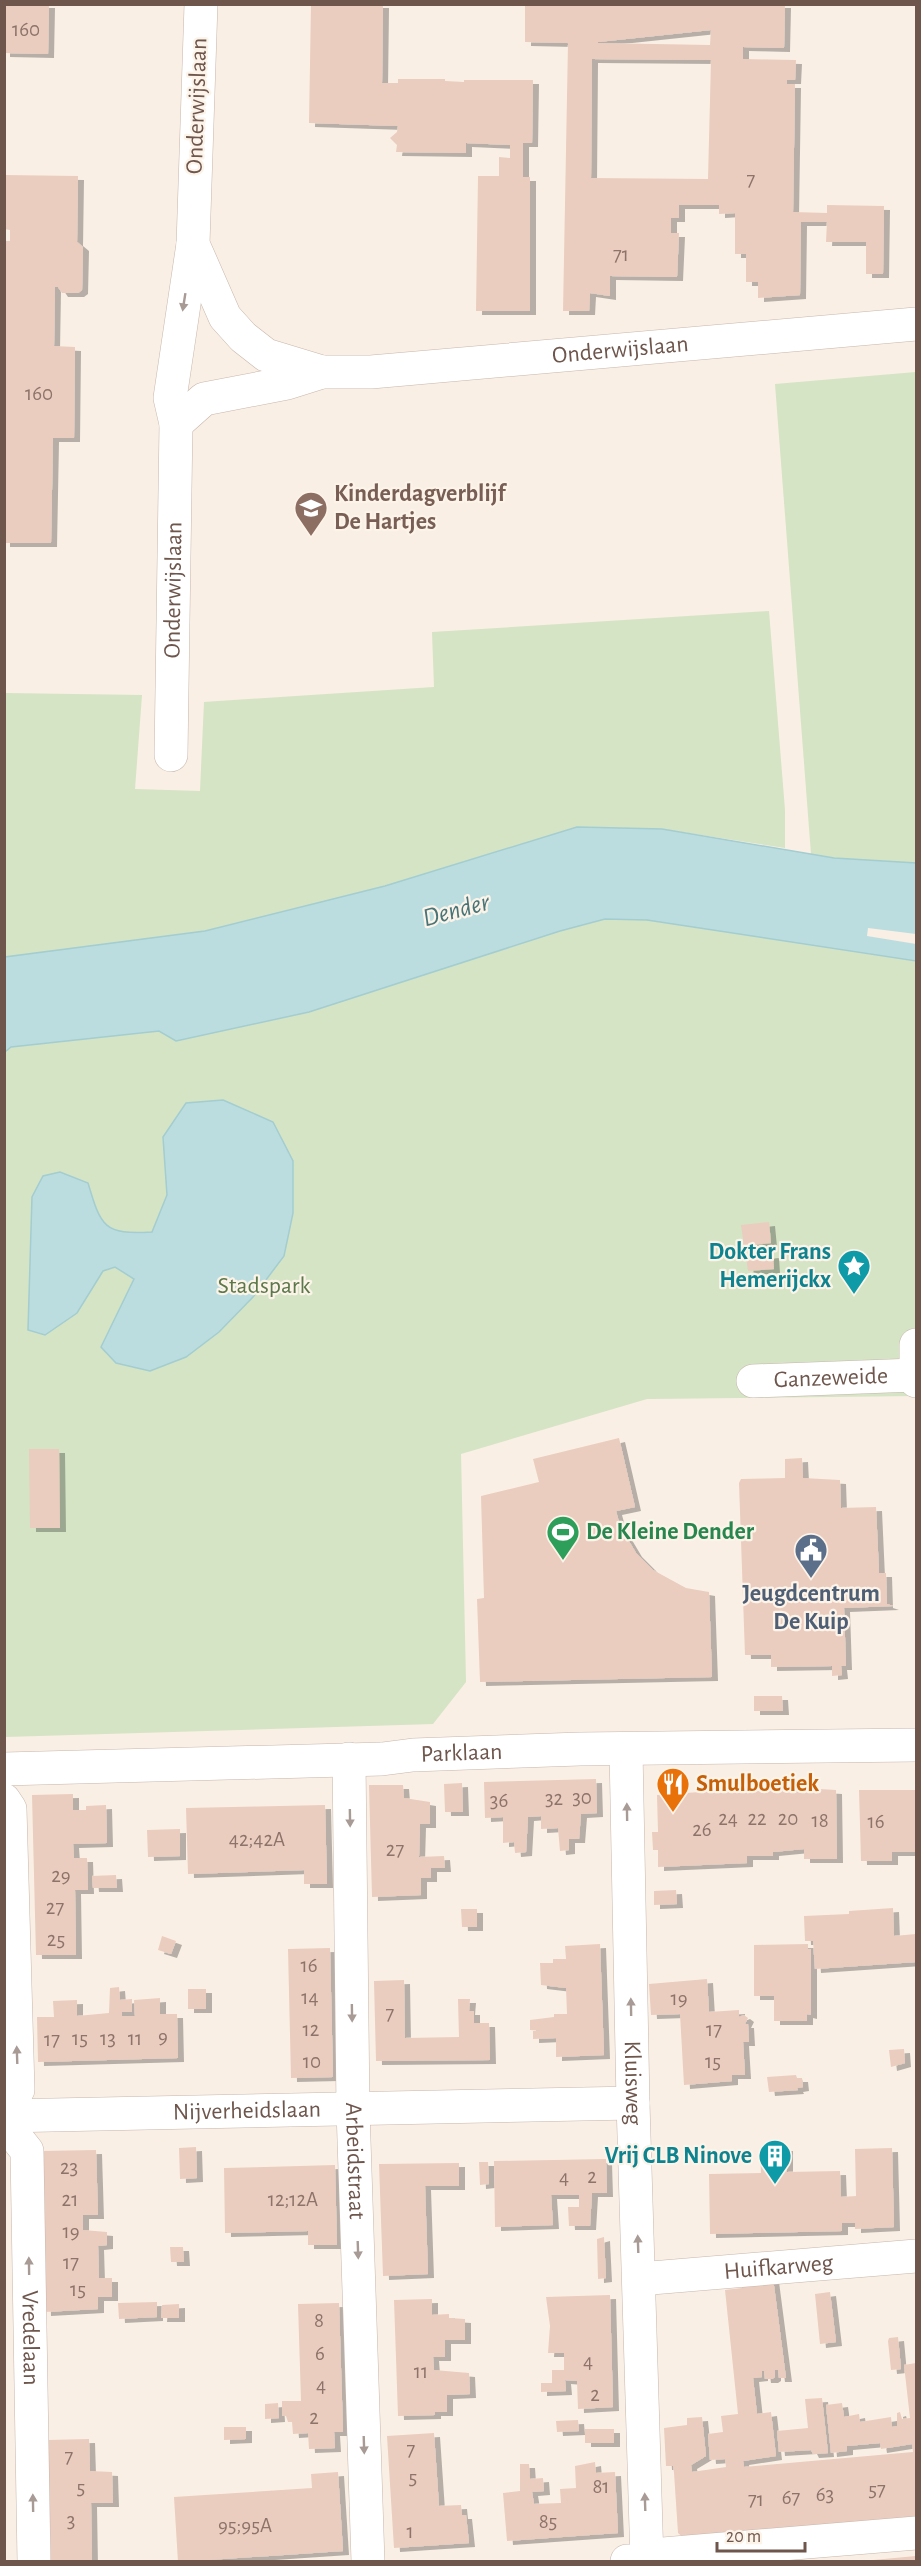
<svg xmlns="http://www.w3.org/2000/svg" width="921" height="2566" viewBox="0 0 921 2566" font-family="'Alegreya Sans',sans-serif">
<defs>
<filter id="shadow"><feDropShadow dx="6" dy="4" stdDeviation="0" flood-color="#0004"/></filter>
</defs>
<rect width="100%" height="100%" fill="#f9efe4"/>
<!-- green -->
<path fill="#d4e4c4" d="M916 372V863L834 858 811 854 775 384Z
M769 611 785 810V848L662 829 577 827 385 886 205 931 5 957V693L142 695 135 789 200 791 204 702 434 687 432 632Z
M605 919 647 920 916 961V1396L647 1399 461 1454 466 1682 433 1724 5 1737 4 1052 11 1047 159 1031 176 1041 309 1012 560 931Z"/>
<!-- water -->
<path fill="#bbdde0" stroke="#a3cdd0" stroke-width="1.5" d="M577 827 662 829 834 858 916 863V961L647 920 605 919 560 931 309 1012 176 1041 159 1031 11 1047 5 1052V957L205 931 385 886Z
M223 1100 273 1122 293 1161V1213L284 1256 253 1297 219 1332 186 1357 150 1371 116 1363 101 1347 134 1279 115 1267 103 1271 77 1313 45 1335 28 1330 32 1197 43 1176 60 1172 88 1183C101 1227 104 1235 152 1232L167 1195 163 1137 186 1103Z"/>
<!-- pier -->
<path fill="#f9efe4" d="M868 928 916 934V944L867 936Z"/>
<!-- building -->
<path fill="#ebcdbf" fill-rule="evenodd" filter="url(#shadow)" d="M4 4H49L48 54 4 53Z
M311 4H383L382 83H398V79H445V81L464 82V80H533L532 143H523V177H530V311H476L478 176H499V157L510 158V145L466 143V153L396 152 397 145 390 138 397 132 398 126 309 123Z
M525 4H785L784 48 743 47V59L796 60 795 80H787V84H795L793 212 827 213V205L884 206 883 274H866V242H826L827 222H801L800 295 758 298V282H746V254H735V213L719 214V205H679V218H671V233H679L677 277 610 276V296L590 293 589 311H563L568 43 525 42ZM711 30 710 45 598 43V42ZM592 59 711 60 708 179 591 178Z
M4 175 78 176 77 242 83 247 82 290 78 293H62L58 287H55L54 346 75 347 74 438H53L51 543H4V241H10V230L4 229Z
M769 1222 771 1243 744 1246 741 1225Z
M773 1254 774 1269 748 1271 746 1257Z
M619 1438 635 1507 616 1511 620 1526 636 1553 653 1570 686 1588 709 1592 712 1677 480 1682 477 1599 484 1598 481 1496 539 1482 533 1459Z
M29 1449H59L60 1528H30Z
M802 1458 803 1478 840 1480 841 1508 876 1507 879 1573H886L887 1604 893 1606 844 1608 846 1666H841L842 1675 832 1676V1666L771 1667V1655H745L739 1483 741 1479 785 1478V1459Z
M754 1696H782L783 1711H754Z
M596 1779 597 1813 581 1814 579 1839H569V1850L560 1851 558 1828 541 1829V1816L528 1817 526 1852 515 1853 514 1842 503 1843V1817L485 1818 484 1782Z
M462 1783 463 1812H445L444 1784Z
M369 1785H403L404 1798 430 1802V1824H420L419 1857 444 1856 445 1868H431V1878H421V1895L372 1897Z
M758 1788V1791L803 1790V1788L836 1790 837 1859H804V1849L773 1852V1856H747V1863L658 1867V1850H653L652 1832H658L657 1795Z
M859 1790H916V1852H892V1861H861Z
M73 1794V1810H86V1806L106 1805 107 1843 73 1844 74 1858H87L88 1890H75L76 1955H36L32 1795Z
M325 1805 327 1884H304V1870L188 1874 186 1808Z
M180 1829V1856L148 1857 147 1830Z
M116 1875 117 1888H93L92 1876Z
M676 1890 677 1904 654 1905V1891Z
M893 1908 894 1936 916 1934V1962L815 1969 813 1941H805L804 1916 849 1914V1911Z
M461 1909H477V1927H462Z
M162 1936 176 1941 171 1954 158 1950Z
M600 1944 604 2055 556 2057V2038L533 2039V2031H543L530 2030V2020L554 2017V2014H567L566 1988 541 1985 540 1963H553V1959H566L565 1946Z
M808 1944V1949H811V2015L807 2014V2021H774V1996H754V1945Z
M330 1948 333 2077 291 2078 288 1949Z
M707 1979 709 2012 739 2010V2017L744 2015 748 2018 745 2024H748L749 2042H743L745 2075H732V2081L684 2085 680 2014 651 2015 649 1984Z
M404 1980 405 2038 459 2037 458 1999H470L469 2011H474V2023H489L490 2060 376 2061 374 1981Z
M119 1987 120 2000 132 1999V2012H122V2016H135L134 2000 160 1998V2014H177L178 2058 38 2062 37 2017H54L53 2001 77 2000V2016L109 2013 110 1988Z
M188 1989H206V2009H188Z
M904 2049 905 2063 891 2067 889 2050Z
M796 2075 797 2078H802L803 2087 797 2088 798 2090 769 2092 767 2077Z
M196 2147 197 2178 180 2179 179 2148Z
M787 2147V2172L840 2171 841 2197 856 2196 855 2149 892 2148 894 2227 855 2229V2223H842V2231L710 2234 709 2174 761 2173 760 2148Z
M96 2150 98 2215H83V2230L107 2232V2245L98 2246 99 2278H112V2297H98V2309L45 2312 41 2151Z
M606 2159 607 2193H592L590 2226H569L568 2207H579V2195H551L553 2225 495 2227 494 2161Z
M479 2162H488L489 2184 480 2185Z
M459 2163V2186H425L428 2274 383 2276 379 2164Z
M335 2165 337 2245H308V2231L225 2233 224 2168Z
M604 2237 606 2278 598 2279 597 2239Z
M170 2247H183L184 2262H171Z
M773 2278 786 2378H779L778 2370H775V2377L772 2379H765L764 2371H762V2377L753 2378 757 2414 771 2412 776 2456 743 2461 744 2467 913 2452 912 2444 881 2449 880 2443 847 2446V2451L831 2453 826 2405 842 2403 844 2417 859 2414 860 2422 891 2417 892 2427 897 2426V2413L900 2412 902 2419 910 2418 904 2365 916 2363V2519L685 2539 678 2533 674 2473 673 2466H666L664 2428 687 2425V2418L702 2417 706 2456 691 2465 692 2472 726 2467 725 2459 710 2460 708 2434 723 2432 721 2416 738 2414 725 2290 742 2288V2280Z
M830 2292 836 2342 820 2344 815 2294Z
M610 2295 613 2407 578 2409 577 2381 565 2380 566 2391 541 2392V2383H552V2370H564V2353H548L550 2326 546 2297Z
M432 2299V2315L449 2314V2318L465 2319V2340H445V2357H433L434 2370 469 2373 470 2394 447 2395V2412H435V2415L398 2416 394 2300Z
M157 2302V2317L119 2319 118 2303Z
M339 2303 343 2432H334L335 2448 309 2449 308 2433 293 2434 292 2422H288L286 2416H282V2401H301L298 2304Z
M179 2304V2318H161L162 2305Z
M898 2337 901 2369 891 2370 888 2341 889 2338Z
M822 2398 828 2453 813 2454 811 2450 779 2452 777 2431 808 2428 805 2399Z
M278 2403 279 2418 265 2419V2404Z
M578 2420 579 2431 557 2432 556 2421Z
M224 2427H246V2439L224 2440Z
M585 2429H614V2443H585Z
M434 2433 439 2506 461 2505 462 2515H466L469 2543 394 2548 387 2436Z
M89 2439 90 2471 112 2472 113 2503H91L92 2562H51L48 2440Z
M595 2462 596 2473 615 2472 618 2533 507 2541 503 2493 520 2491V2464H529L530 2479 543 2478 544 2491 532 2492 534 2504 561 2503 560 2489 576 2488 575 2466Z
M338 2472 343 2551 178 2562 174 2497 312 2488 311 2474Z
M916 2556V2562H873V2560Z"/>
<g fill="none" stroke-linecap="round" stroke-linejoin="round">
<defs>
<g id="street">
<path d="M201 4 193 244 225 317 243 337 266 355 322 372"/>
<path id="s1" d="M176 424 204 399 287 383 322 372H371L916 324"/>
<path id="s2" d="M171 755 176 424 170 398 193 244"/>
<path d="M916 1345V1381"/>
<path id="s3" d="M753 1381 915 1375"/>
<path id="s4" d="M626 1750 633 2103 647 2561"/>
<path id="s5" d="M349 1759 353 2110 368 2562"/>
<path id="s6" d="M4 1769 382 1759 413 1755 580 1749 916 1745"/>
<path d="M4 1800 10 1809 18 2090 4 2110"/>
<path id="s7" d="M4 2116 633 2103"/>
<path id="s8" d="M4 2122 27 2151 34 2562"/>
<path id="s9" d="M639 2279 916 2256"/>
<path d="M627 2561H647L663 2554 916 2533"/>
</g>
</defs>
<!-- street casing -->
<use href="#street" stroke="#c8b6ac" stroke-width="34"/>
<!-- street -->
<use href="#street" stroke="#fff" stroke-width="33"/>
</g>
<!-- one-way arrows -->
<defs><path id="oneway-solid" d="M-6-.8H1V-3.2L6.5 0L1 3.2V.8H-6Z" transform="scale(1.5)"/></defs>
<g fill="#a89a94">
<use href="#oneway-solid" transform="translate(184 302) rotate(99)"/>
<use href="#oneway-solid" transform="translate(627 1812) rotate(-91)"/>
<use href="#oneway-solid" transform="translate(350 1818) rotate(89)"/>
<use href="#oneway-solid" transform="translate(631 2007) rotate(-91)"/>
<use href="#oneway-solid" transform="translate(352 2013) rotate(89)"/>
<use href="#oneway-solid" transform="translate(17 2055) rotate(-92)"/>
<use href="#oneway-solid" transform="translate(638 2244) rotate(-92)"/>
<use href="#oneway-solid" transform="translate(358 2250) rotate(88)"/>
<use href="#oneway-solid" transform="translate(29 2266) rotate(-91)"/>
<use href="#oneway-solid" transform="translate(364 2445) rotate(88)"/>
<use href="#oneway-solid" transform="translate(645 2502) rotate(-92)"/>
<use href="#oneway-solid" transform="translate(33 2503) rotate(-91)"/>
</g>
<!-- icons -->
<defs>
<symbol id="school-pin" viewBox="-11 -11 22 30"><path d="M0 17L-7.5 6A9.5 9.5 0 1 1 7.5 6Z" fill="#8d6e63" stroke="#fcf3e9"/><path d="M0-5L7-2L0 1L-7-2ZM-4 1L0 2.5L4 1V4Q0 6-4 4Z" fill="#fff"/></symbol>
<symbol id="sight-pin" viewBox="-11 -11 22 30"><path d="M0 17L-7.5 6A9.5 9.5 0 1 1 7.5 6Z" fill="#0f9aa8" stroke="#fcf3e9"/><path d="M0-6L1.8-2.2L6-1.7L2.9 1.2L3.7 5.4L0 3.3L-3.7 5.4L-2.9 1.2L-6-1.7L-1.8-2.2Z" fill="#fff"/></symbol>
<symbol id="stadium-pin" viewBox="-11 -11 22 30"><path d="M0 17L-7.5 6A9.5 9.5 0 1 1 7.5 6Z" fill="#2e9e5b" stroke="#fcf3e9"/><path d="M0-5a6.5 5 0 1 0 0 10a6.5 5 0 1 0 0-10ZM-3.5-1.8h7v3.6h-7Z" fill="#fff"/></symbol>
<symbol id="civic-pin" viewBox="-11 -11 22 30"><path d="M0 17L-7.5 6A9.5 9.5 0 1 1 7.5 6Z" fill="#5c6f8a" stroke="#fcf3e9"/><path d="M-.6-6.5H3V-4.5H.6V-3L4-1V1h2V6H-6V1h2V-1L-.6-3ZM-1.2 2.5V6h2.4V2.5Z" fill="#fff"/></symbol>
<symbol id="restaurant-pin" viewBox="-11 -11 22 30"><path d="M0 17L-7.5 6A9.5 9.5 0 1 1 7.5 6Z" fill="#e8710a" stroke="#fcf3e9"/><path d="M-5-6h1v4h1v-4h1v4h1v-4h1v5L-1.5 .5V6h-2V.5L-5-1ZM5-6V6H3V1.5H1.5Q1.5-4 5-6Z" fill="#fff"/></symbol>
<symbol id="building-pin" viewBox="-11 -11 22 30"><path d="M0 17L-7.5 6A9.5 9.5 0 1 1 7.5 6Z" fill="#0f9aa8" stroke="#fcf3e9"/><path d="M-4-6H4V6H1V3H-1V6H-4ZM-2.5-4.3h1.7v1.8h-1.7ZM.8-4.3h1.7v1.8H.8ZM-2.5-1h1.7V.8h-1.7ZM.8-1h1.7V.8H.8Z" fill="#fff"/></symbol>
</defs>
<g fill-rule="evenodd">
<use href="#school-pin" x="292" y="489" width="38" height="52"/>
<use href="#sight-pin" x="835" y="1247" width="38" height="52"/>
<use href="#stadium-pin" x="544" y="1513" width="38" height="52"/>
<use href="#civic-pin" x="792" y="1531" width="38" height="52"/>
<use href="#restaurant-pin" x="654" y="1765" width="38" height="52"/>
<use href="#building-pin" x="756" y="2137" width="38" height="52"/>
</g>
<g text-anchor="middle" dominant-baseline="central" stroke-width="4.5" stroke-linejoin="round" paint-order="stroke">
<!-- number labels -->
<g font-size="21" fill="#8d746a">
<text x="26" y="29">160</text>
<text x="751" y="179">7</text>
<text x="621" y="254">71</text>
<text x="39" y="393">160</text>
<text x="582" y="1797">30</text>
<text x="554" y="1798">32</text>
<text x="499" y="1800">36</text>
<text x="728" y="1818">24</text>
<text x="757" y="1818">22</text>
<text x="788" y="1818">20</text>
<text x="820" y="1820">18</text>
<text x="876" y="1821">16</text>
<text x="702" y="1829">26</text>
<text x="257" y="1839">42;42A</text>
<text x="395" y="1849">27</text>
<text x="61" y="1875">29</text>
<text x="55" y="1907">27</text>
<text x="56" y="1939">25</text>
<text x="309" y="1965">16</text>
<text x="310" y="1997">14</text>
<text x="679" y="1998">19</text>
<text x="390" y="2013">7</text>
<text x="311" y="2029">12</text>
<text x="714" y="2029">17</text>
<text x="163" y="2036">9</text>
<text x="80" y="2038">15</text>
<text x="108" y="2038">13</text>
<text x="135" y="2038">11</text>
<text x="52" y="2039">17</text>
<text x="312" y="2061">10</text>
<text x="713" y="2061">15</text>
<text x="69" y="2167">23</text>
<text x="592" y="2176">2</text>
<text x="564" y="2177">4</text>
<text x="70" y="2199">21</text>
<text x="293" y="2199">12;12A</text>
<text x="71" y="2231">19</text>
<text x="71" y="2262">17</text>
<text x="78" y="2289">15</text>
<text x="319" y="2320">8</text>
<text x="320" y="2353">6</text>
<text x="588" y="2361">4</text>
<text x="421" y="2371">11</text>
<text x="321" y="2385">4</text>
<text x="595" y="2394">2</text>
<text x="314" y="2417">2</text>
<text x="411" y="2449">7</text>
<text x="69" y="2456">7</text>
<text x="413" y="2477">5</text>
<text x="601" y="2486">81</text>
<text x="81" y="2487">5</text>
<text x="877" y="2489">57</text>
<text x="825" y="2494">63</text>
<text x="791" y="2497">67</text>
<text x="756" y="2499">71</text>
<text x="71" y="2520">3</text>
<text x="548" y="2521">85</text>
<text x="245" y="2525">95;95A</text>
<text x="410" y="2531">1</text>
</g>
<!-- street labels -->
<g font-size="24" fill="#6e564d" stroke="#fcf3e9">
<text transform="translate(197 106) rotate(-88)">Onderwijslaan</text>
<text stroke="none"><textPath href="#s1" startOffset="458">Onderwijslaan</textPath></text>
<text stroke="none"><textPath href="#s2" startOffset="165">Onderwijslaan</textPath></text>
<text stroke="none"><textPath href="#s3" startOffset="78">Ganzeweide</textPath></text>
<text stroke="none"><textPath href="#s6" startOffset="458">Parklaan</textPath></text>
<text stroke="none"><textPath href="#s4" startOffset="333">Kluisweg</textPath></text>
<text stroke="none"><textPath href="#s7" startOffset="243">Nijverheidslaan</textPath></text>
<text stroke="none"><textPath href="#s5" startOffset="402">Arbeidstraat</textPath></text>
<text stroke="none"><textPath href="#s9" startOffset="140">Huifkarweg</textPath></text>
<text stroke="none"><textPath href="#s8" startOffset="224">Vredelaan</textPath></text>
</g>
<!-- education labels -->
<g font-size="24" font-weight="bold" fill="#785e54" stroke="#fcf3e9" text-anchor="start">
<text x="334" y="494">Kinderdagverblijf<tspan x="334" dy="28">De Hartjes</tspan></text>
</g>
<!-- culture labels -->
<g font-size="24" font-weight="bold" fill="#0d838f" stroke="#fcf3e9" text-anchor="end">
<text x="831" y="1252">Dokter Frans<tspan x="831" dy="28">Hemerijckx</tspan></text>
<text x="752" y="2156">Vrij CLB Ninove</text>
</g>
<!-- park labels -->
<g font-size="24" fill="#5b784a" stroke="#fcf3e9">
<text x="264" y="1286">Stadspark</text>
</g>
<!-- leisure labels -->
<g font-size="24" font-weight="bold" fill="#27864d" stroke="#fcf3e9" text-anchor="start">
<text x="586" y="1532">De Kleine Dender</text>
</g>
<!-- service labels -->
<g font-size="24" font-weight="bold" fill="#4e5e75" stroke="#fcf3e9">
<text x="811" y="1594">Jeugdcentrum<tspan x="811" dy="28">De Kuip</tspan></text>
</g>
<!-- food labels -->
<g font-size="24" font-weight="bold" fill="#c56008" stroke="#fcf3e9" text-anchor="start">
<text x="696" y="1784">Smulboetiek</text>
</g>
<!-- water labels -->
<g font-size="26" font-style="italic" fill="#477478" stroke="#fcf3e9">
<text transform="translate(456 910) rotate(-15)">Dender</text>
</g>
</g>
<!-- border -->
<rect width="921" height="2566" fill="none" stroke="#6e564d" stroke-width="12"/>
<!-- scale -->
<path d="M717 2542v9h88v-9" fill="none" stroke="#6e564d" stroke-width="3"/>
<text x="726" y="2542" font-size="18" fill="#6e564d" stroke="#fcf3e9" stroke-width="4.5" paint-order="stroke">20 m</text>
</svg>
